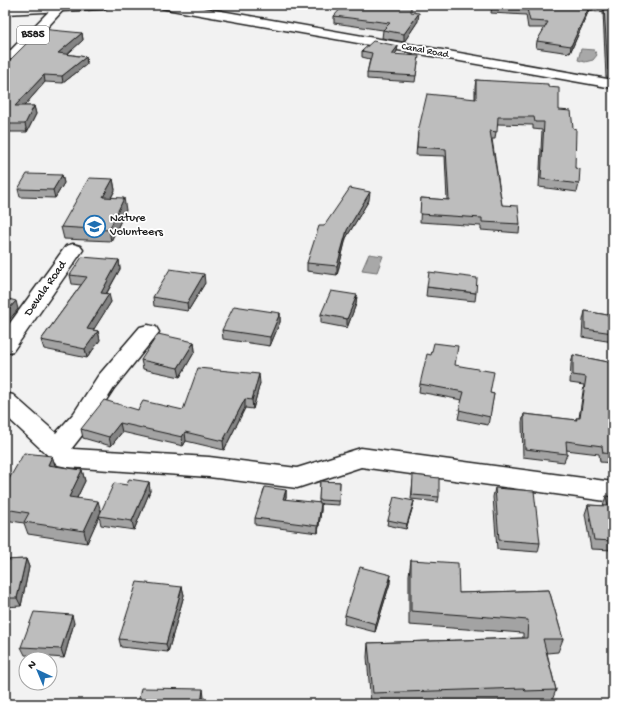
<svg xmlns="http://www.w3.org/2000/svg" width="618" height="709" viewBox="0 0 618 709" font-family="'Gochi Hand',sans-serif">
<rect width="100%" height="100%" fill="#f2f2f2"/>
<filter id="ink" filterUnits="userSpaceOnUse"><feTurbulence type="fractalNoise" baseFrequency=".025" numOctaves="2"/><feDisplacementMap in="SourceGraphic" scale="8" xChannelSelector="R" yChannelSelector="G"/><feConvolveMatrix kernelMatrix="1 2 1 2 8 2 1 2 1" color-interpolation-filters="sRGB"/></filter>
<g filter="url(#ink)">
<!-- water -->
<path fill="#a8a8a8" stroke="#707070" d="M581 49 594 50 597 55 593 60 585 62 578 60Z
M369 254 383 256 377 272 362 270Z"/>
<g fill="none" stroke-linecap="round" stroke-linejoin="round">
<defs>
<path id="minor" d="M31 5H108L106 8 102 9 5 14V6Z
M160 5H187L613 80V88L166 9 162 8Z
M585 5H613V10C604 10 591 14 585 5Z
M73 244 80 246 83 250 13 351 5 353V330L66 246Z
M148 325 156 327 159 332 114 388 90 425 72 448 73 449 209 457 297 468 361 448 613 482V502L361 467 297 488 209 477 67 467 58 465 5 415V393L13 395 56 433 74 413 98 376 140 327Z"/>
<path id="major" d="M55 5H68L10 67 5 68V56Z"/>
</defs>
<!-- minor casing -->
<use href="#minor" stroke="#1c1c1c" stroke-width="3"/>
<!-- major casing -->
<use href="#major" stroke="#1c1c1c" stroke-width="3"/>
<!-- minor -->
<use href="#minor" fill="#fff" fill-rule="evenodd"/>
<!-- major -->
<use href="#major" fill="#fff" fill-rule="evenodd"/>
</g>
<!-- wall -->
<path fill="#a3a3a3" stroke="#1c1c1c" d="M492 5 589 10 570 53 536 48 537 41 545 28H528L526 15 491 13Z
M613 5V78L606 77 603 12 604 6Z
M411 12 418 21 404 42 382 38 383 30 334 23V16Z
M82 33 83 40 67 54 86 57 87 64 63 83 45 82 24 106H34L36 114 27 132H5V62L9 61Z
M398 46 397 51 395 54 418 62 415 82 367 79V73L370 59 362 57V51Z
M476 80 548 87 559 110 575 168 579 184 577 192 539 187 542 130 533 129V125L497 124 495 139H492L502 205 520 224 519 233 481 230V226L420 222 421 198 447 200 445 156 416 155 418 132 475 99V87Z
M62 175 64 183 55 198 20 197 18 189Z
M113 179 115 190 111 198 126 210 111 241 64 239 61 227Z
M369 200 346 238 337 275 307 271V263L324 226Z
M119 260 120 269 107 293 111 302 93 330 98 331 100 340 87 358 44 349 41 340 81 285 72 284 70 275Z
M205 283 188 311 154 306 153 297Z
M427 287 476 293 475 301 426 296Z
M357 295 356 304 347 328 321 323V314Z
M585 311 613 316V342L582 337 583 320Z
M280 313V322L270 346 223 339 222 330Z
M194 342 195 351 180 377 143 369 141 360Z
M573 355 613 363V463L600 462 599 454 566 450 567 454 564 462 523 457 522 422 524 414 576 420V418H579L584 385 570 383 571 364Z
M455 365 490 393 494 394 488 425 458 419 462 400 419 392 420 384Z
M260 383 253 409 245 408 224 450 186 441 183 446 122 432 111 446 83 438 81 429 138 410H183Z
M52 456 55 466 82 470 85 481 77 498 101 512 127 485 149 482 150 491 134 530 101 525 99 516 87 543 28 534 24 523 5 520V486Z
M413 480 439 497 438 502 411 499Z
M320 481 340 482 339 505 321 504V510L318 533 255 525V518L286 490V497L285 500 319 503Z
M495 488 540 543 538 552 497 549 493 497Z
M606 496 613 497V550L591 549 585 514 588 505 603 506Z
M414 501 413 506 406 529 387 525 388 520Z
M26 559 29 567 21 606 5 607V560Z
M411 560 459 593 549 590 563 639 558 652 547 653 556 690 551 703 520 704 519 701 439 704H371L367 657 368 643 523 638V633L409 625V575Z
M390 583 375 632 344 624 345 615Z
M182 587 184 595 168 652 121 647 119 639Z
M74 623 64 658 25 655 21 647Z"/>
<!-- shaded-wall -->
<path fill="#848484" stroke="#1c1c1c" d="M590 5 589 10 570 53 571 46Z
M419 13 418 21 404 42V34Z
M82 33 83 40 60 61 58 53Z
M398 46 397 51 392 60V54Z
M86 57 87 64 63 83 62 76Z
M44 75 45 82 17 114 15 106Z
M34 106 36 114 27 132 25 124Z
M62 175 64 183 55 198 53 190Z
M113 179 115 190 105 209 103 197Z
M370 192 369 200 346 238 337 275V266L347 230Z
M124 198 126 210 111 241 109 230Z
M119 260 120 269 102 301 101 293Z
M204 274 205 283 188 311 187 303Z
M109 294 111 302 89 337 87 329Z
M357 295 356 304 347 328V319Z
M16 301 18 309 5 325V313Z
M280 313V322L270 346V337Z
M98 331 100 340 87 358 85 349Z
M194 342 195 351 180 377 178 368Z
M259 374 260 383 253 409 252 400Z
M245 399V408L224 450 223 441Z
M120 423 122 432 111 446 109 437Z
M185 432 186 441 183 446 182 437Z
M52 456 56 468 48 465Z
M82 470 85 481 72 508 69 497Z
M149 482 150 491 134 530 132 521Z
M286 490V497L283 507V499Z
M98 501 101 512 87 543 84 531Z
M414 501 413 506 406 529 407 524Z
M321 503V510L318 533V526Z
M26 559 29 567 21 606 17 598Z
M391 575 390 583 375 632 376 624Z
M182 587 184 595 168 652 166 644Z
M72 615 74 623 64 658 61 649Z
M203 689 204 697 203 704H201Z"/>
<!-- building -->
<path fill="#bdbdbd" stroke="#1c1c1c" d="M344 5H411V12L419 13 404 34 383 30 390 23 334 16Z
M492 5H590L571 46 537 41 548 22 530 21 527 9 491 6Z
M613 5V71L608 70 604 6Z
M41 29 82 33 58 53 86 57 62 76 44 75 15 106H34L25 124H5V62L9 61Z
M373 41 398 46 392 54 419 56 416 76 367 73 372 53 362 51Z
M476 80 548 84V87L559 88V110L571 111 573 128 576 129 575 168 580 169 579 184 541 179 544 122H535L534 117H498L497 132 490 131 502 205 518 206 520 224 482 222V218L420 214 421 198 449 200 446 149 417 147 418 132 427 94 476 99Z
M27 174 62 175 53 190 18 189Z
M89 178 113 179 103 197 124 198 109 230 61 227Z
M350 188 370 192 347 230 337 266 307 263 319 226H324Z
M82 257 119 260 101 293 109 294 87 329 98 331 85 349 41 340 87 277 70 275Z
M170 269 204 274 187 303 153 297Z
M429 272 477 278 476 293 427 287Z
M331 291 357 295 347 319 321 314Z
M5 298 16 301 5 313Z
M234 306 280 313 270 337 222 330Z
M585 311 613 316V333L585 329Z
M158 334 194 342 178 368 141 360Z
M434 343 458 346 455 365 494 372 490 393 494 394 490 417 459 410 464 392 420 384 427 354 431 355Z
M573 355 613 363V454L603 453 602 446 566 441 567 454 525 449 524 414 577 420 576 418H580L586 377 573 375Z
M198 368 259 374 252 400 245 399 223 441 185 432 182 437 120 423 109 437 81 429 104 400 138 410 143 401 183 410Z
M24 453 52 456 48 465 82 470 69 497 98 501 84 531 24 522 29 513 5 509V486Z
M413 475 439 478V497L412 495Z
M129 479 149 482 132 521 99 516 114 483 127 485Z
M320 481 340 482 339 501 319 500Z
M265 487 286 490 283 499 321 503 318 526 255 518Z
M495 488 534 491 540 543 499 540Z
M606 496 613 497V541L594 540 588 505 608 506Z
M394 497 414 501 407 524 388 520Z
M26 559 17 598H5V560Z
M411 560 458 563 459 593 549 590 563 639H543L556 690 525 691 524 688 373 693 368 643 527 638 528 620 411 611Z
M360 567 391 575 376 624 345 615Z
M137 582 182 587 166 644 119 639Z
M34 612 72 615 61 649 21 647Z
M141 688 203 689 201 704H138Z"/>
</g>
<!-- icons -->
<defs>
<symbol id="school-ring" viewBox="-11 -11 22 22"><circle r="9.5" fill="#fff" stroke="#1f6fb2" stroke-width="1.5"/><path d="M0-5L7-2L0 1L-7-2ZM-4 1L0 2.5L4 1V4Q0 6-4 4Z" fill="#1f6fb2"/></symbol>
</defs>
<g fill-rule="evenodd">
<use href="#school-ring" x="82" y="214" width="25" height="25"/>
</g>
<g text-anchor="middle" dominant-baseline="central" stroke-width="3.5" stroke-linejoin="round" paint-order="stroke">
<!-- far-street labels -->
<g font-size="10" fill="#1c1c1c" stroke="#fff">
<text transform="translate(425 51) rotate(10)">Canal Road</text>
</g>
<!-- shield labels -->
<rect fill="#fff" stroke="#606060" stroke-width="1" x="17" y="26" width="32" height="18" rx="3"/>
<g font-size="11" font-weight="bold" fill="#1c1c1c">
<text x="33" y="35">B585</text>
</g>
<!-- poi labels -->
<g font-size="12" fill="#1c1c1c" stroke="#fff" text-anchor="start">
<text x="110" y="219">Nature<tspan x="110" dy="14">Volunteers</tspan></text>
</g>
<!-- street labels -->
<g font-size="12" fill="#1c1c1c" stroke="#fff">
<text transform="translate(46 289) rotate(-55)">Devala Road</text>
</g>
</g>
<!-- margin -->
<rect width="618" height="709" fill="none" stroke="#fff" stroke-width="20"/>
<rect x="10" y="10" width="598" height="689" fill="none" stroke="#1c1c1c" stroke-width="1.5" filter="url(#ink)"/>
<!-- north arrow -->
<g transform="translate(38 671) rotate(316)"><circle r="19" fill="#ffffff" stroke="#a4a4a4"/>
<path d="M0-3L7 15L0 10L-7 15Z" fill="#1f6fb2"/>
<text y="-6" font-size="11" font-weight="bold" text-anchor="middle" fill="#1c1c1c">N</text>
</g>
</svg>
